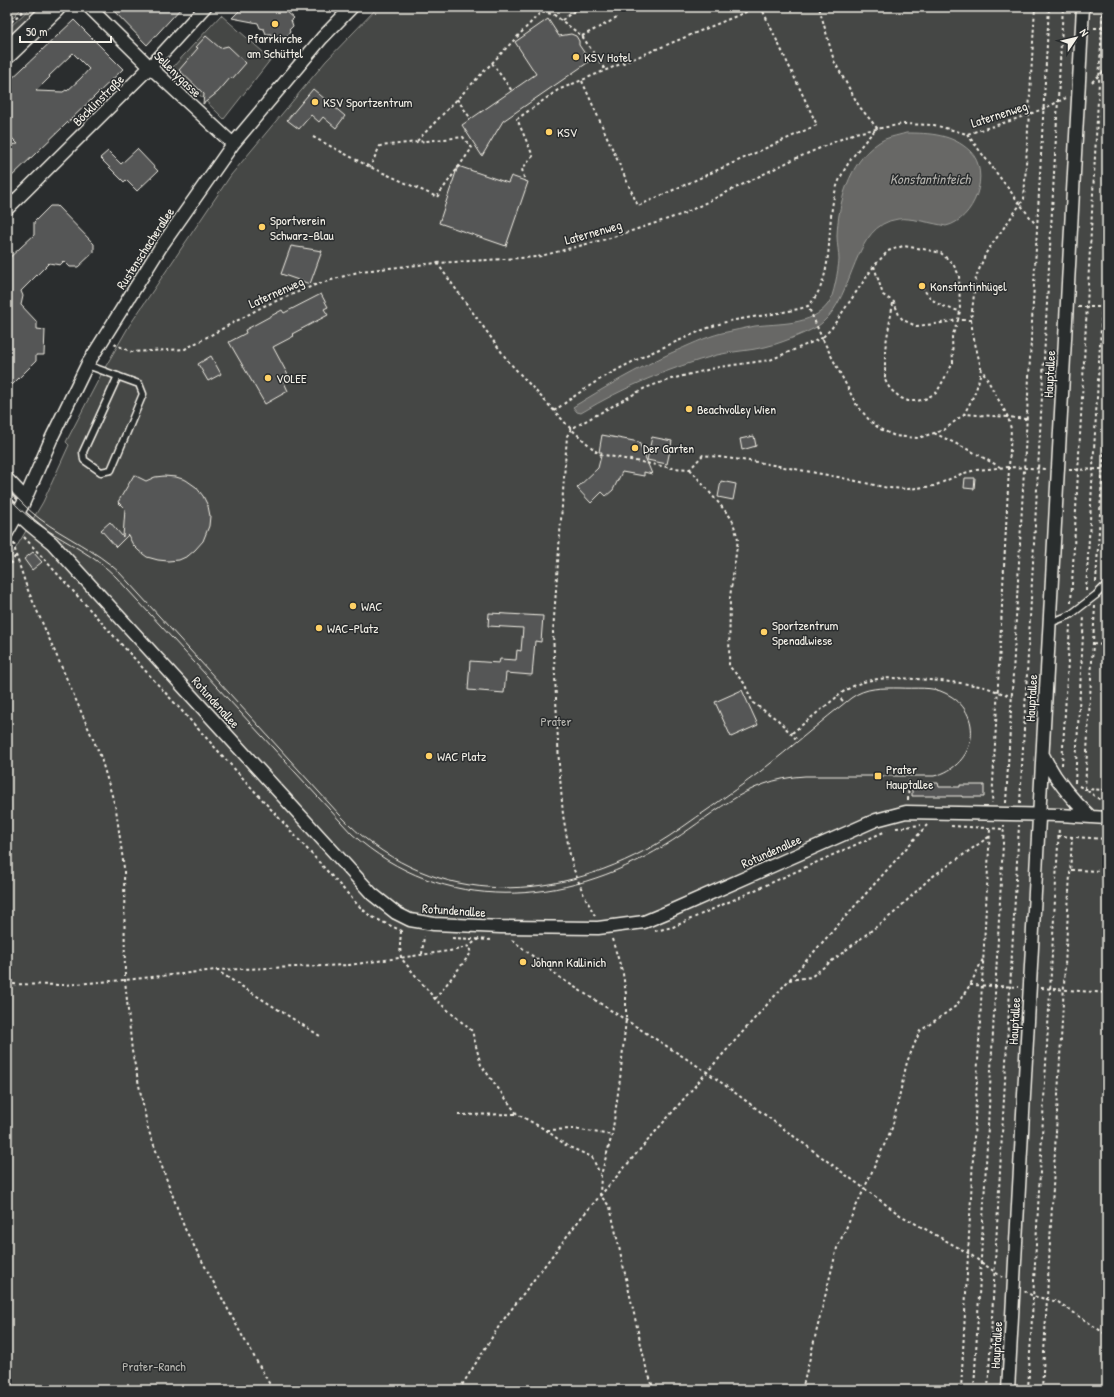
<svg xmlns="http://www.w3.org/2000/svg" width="1114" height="1397" viewBox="0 0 1114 1397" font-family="'Patrick Hand',sans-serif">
<rect width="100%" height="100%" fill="#2a2d2e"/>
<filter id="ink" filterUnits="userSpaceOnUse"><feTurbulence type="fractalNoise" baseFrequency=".025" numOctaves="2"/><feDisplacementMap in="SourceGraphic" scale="8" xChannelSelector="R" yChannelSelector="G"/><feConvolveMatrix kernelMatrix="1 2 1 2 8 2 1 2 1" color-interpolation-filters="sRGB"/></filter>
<g filter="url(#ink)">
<!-- green -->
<path fill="#444645" stroke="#9c9c96" d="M7 7H23L7 23Z
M31 7H42L7 42V30Z
M378 7H1107V1390H7V563L43 502 69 445 66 442 103 371 129 326 231 175 326 61Z
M221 15 271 59 224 119 172 68Z"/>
<!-- water -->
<path fill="#676866" stroke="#9f9f9a" d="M906 133C930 133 952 134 970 151 992 173 974 220 946 226 935 224 908 217 898 219 852 225 855 295 823 322 818 327 809 331 802 334 790 339 778 344 765 347 749 351 733 351 717 355 669 368 624 387 581 413L577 412 573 407C605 387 637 369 671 353 688 346 705 337 722 333 733 331 744 328 755 326 778 323 812 326 828 304 834 296 838 271 839 260 839 253 837 244 837 236 838 204 849 162 878 143 886 137 897 136 906 133Z"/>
<!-- building -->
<path fill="#555756" stroke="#f4f1e8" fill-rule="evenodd" d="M110 7H182L147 45Z
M243 7H280L293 18 291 20 293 26 289 30 290 32 285 38 282 37 279 41 273 40 271 34H266L264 29 260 28 258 23 232 18Z
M548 19 559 36 571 34 576 36 579 41V45L590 61 503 121 482 156 462 125 536 74 515 42Z
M74 20 123 69 7 181V145L18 144 7 133V83ZM73 53 89 69 81 78 67 91 66 90 63 92 36 91 50 77 49 76Z
M206 36 220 48 228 46 246 63 232 79 231 77 218 92 203 104 204 94 179 70 198 48 196 47Z
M313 89 345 116 336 128 323 117 319 122 311 115 299 129 287 120Z
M137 149 158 171 137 191 126 180 124 182 100 158 108 151 121 164Z
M458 166 508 183 511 176 528 182 506 246 439 223Z
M50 206H57L94 244V252L78 267H70L64 261 60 265 49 263 21 291 23 296 21 305 37 322V329L45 330 44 355H36V361L7 390V260L34 235V222Z
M291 246 322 251 310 284 281 274Z
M321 294 328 307 324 309 328 315 292 334 294 336 273 347 289 377 283 380 288 391 265 404 229 342 246 333 245 330 282 310 284 313Z
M211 356 221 374 208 381 198 364Z
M602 435 639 442 652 474 644 472V476L622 472 613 490 606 496 602 492 591 503 577 488 598 468 602 452H599Z
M754 436 756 446 742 450 740 439Z
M652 437 672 441 667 464 647 460Z
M134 475 146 481 155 477 164 476 176 477 186 480 196 487 203 496 208 506 210 516 209 526 203 541 195 550 188 556 179 560 168 561 158 560 147 557 139 551 133 545 128 535 116 547 101 530 110 522 123 537 125 509 118 502Z
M965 478H975L974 489 964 488Z
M721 481 736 484 733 500 718 497Z
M33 552 42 562 32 570 24 559Z
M489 613 543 616 541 642 535 641 532 675 506 673 504 693 468 690 470 661 499 663 500 659 516 660 517 650 521 651 523 628 488 626Z
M742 690 758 725 731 737 715 702Z
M919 783H938L939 787H960V785H984V797H962V796H912V787H919Z"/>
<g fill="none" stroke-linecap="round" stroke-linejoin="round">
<defs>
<path id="service" d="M87 365C104 371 122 378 139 384L143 394 111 470 101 472 84 460 83 452 118 376
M1050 623 1070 615 1096 595 1107 584"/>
<path id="minor" d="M89 7 150 67 233 144
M7 209 150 67 205 7
M7 479 25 498
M7 504 30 525 52 543 372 894 396 913 410 920 434 924 501 927 598 928 644 922 668 912 876 820 906 812 1060 815 1107 818
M7 533 23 504 52 437 87 365 160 248 233 144 322 38 352 7
M1043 755C1055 779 1071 799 1091 817
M1008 1390 1083 7"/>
<path id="primary" d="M7 53 55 7"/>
</defs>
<!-- service casing -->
<use href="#service" stroke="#f4f1e8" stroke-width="9"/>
<!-- minor casing -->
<use href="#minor" stroke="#f4f1e8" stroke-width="15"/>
<!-- primary casing -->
<use href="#primary" stroke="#f4f1e8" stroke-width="23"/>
<!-- path -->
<path stroke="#f4f1e8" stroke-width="2" stroke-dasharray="3 3" stroke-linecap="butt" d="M562 20 576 10
M7 26 27 7
M1094 28H1107
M582 36 617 18
M492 63 512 91
M582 81 638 206 817 125 761 7
M1092 82 1107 68
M457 99 471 119
M967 134 1036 225
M313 137 370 167 437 197 472 148 463 137 380 146 370 167
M417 141 541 12 553 14 582 36 606 71
M524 178 522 169 533 156 517 119 558 90 758 7
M437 263 508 361 571 429 599 454 672 468 690 469 703 455 757 462 838 477 888 488 908 489 934 486 961 474 976 470 1009 467 1047 469
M874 266 883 295 894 302 899 315 903 320 916 326 935 324 958 320 960 311 959 275 953 264 941 253 923 249 903 246 888 251 874 266 831 329 822 338 856 404 870 421 880 429 895 436 918 438 944 430 964 414
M922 286C931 303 942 307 960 311
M893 303 885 349V380L890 389 901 398 908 401H917L925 399 936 393 938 390 953 363 952 337 958 320H971
M1078 307H1107
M114 344 132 352 185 349 264 306 315 285 361 271 437 263 537 257 610 238 683 214 790 161 855 133 903 124 934 125 967 134 1010 121 1043 109 1066 98
M981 368C979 386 973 398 964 414L1008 417 1011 429 992 803
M554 411C569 400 584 389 599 380 625 365 651 352 678 341 694 334 710 326 726 322 740 318 803 311 809 305 835 277 826 231 834 197 839 171 859 147 877 128L859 106 834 61 819 7
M1026 419 1008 417 981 368 973 335 971 320 976 277 986 253 1024 199 1035 7
M934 433 973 452 1000 467
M690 469 732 519 738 539 730 597 729 666 744 683 753 703 778 720 796 739
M1069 470 1103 469
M24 537 357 904 370 916 404 932
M14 543 16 555 27 588 100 755 116 809 124 868 125 980 132 1051 148 1129 185 1229 239 1330 273 1390
M7 569 16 555
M1096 582 1107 392
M1086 591 1107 221
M1071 603 1103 7
M1095 606 1085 789 1099 799H1107
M1093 644 1107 645
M843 701 838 696C865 673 897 678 930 680 949 682 969 683 988 688 996 691 1003 694 1012 696
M792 733 838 696
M1062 765 1070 625
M1075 783 1084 616
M1079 786 1085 789 1107 790
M908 800 909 780
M1006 803 1049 7
M1020 803 1063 7
M951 826 1004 829
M896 828 921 825
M1058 836 1107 839
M1071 870 1104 871
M595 916 583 893 574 870 570 855 563 815 559 764 553 632 567 436 571 429 645 388 671 379 719 367 770 360 822 338 808 306
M401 931 400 945 401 958 435 999 472 1031 481 1065 517 1114 546 1130 567 1146 592 1157 600 1174
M655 931 673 927 886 831
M452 938 492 940
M612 939 623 974 626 994V1019L620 1079 612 1135 601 1175 600 1195 610 1207 646 1367 654 1390
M512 940 562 979 707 1072 900 1215 968 1253 1002 1277
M422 954 424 936
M216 970 320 1036
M789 980 811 977 894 913 929 879 990 836
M7 984 63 985 125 980 216 970 349 965 456 950 469 946 480 938
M970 985 1019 987
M1041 988 1107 993
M435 999 471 953 469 947
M458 1115 517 1114
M547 1130 574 1129 612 1135
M1024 1291 1033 1296 1058 1302 1107 1335
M459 1390 501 1323 580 1219 707 1072 927 825
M802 1390 837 1248 892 1128 907 1062 920 1031 956 1006 970 985 983 959
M961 1390 990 829
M974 1390 1004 825
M988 1390 1019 825
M1028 1390 1059 827
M1042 1390 1072 837"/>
<!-- service -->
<use href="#service" stroke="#2a2d2e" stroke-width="6"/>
<!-- minor -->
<use href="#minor" stroke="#2a2d2e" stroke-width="12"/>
<!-- primary -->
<use href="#primary" stroke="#2a2d2e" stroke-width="20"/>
<!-- tram -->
<path stroke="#f4f1e8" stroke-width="1" d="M7 487C17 498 28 510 40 519 66 538 95 550 119 572L339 814C426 907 548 906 655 845 674 834 692 820 710 808 727 795 744 784 761 771 792 747 820 722 851 698 866 687 882 688 900 688 915 689 932 686 945 693 986 712 977 766 934 776H805C744 779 712 817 664 846 564 907 443 915 352 834L116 577C95 556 69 544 44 528 30 519 18 508 7 495"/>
</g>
</g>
<!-- markers -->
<g fill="#ffd166" stroke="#2a2d2e" stroke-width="1.5">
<circle cx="275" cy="24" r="4"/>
<circle cx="576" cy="57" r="4"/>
<circle cx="315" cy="102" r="4"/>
<circle cx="549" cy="132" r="4"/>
<circle cx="262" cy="227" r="4"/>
<circle cx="922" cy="286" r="4"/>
<circle cx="268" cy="378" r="4"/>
<circle cx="689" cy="409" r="4"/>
<circle cx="635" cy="448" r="4"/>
<circle cx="353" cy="606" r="4"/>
<circle cx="319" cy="628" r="4"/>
<circle cx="764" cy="632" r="4"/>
<circle cx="429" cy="756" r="4"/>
<rect x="874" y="772" width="8" height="8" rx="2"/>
<circle cx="523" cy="962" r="4"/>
</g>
<g text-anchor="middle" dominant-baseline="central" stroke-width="3" stroke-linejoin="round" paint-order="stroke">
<!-- poi labels -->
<g font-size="13" fill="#f4f1e8" stroke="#2a2d2e" text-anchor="start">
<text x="275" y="38" text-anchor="middle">Pfarrkirche<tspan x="275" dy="15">am Schüttel</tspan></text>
<text x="584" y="57">KSV Hotel</text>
<text x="323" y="102">KSV Sportzentrum</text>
<text x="557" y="132">KSV</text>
<text x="270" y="220">Sportverein<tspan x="270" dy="15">Schwarz-Blau</tspan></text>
<text x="930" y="286">Konstantinhügel</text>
<text x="276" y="378">VOLEE</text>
<text x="697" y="409">Beachvolley Wien</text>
<text x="643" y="448">Der Garten</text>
<text x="361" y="606">WAC</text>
<text x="772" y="625">Sportzentrum<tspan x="772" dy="15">Spenadlwiese</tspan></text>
<text x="327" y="628">WAC-Platz</text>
<text x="437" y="756">WAC Platz</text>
<text x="886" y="769">Prater<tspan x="886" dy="15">Hauptallee</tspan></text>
<text x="531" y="962">Johann Kallinich</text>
</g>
<!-- street labels -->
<g font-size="13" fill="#f4f1e8" stroke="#2a2d2e">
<text transform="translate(178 74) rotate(44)">Sellenygasse</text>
<text transform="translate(98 100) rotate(-45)">Böcklinstraße</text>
<text transform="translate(999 114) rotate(-18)">Laternenweg</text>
<text transform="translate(593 232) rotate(-16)">Laternenweg</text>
<text transform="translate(145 248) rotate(-57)">Rustenschacherallee</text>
<text transform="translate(276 292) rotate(-24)">Laternenweg</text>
<text transform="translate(1049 374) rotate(-87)">Hauptallee</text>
<text transform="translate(1031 698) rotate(-87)">Hauptallee</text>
<text transform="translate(216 702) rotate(48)">Rotundenallee</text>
<text transform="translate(771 851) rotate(-24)">Rotundenallee</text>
<text transform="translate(454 910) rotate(4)">Rotundenallee</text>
<text transform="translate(1014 1021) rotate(-87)">Hauptallee</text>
<text transform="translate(996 1345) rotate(-87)">Hauptallee</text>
</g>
<!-- park labels -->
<g font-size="13" fill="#b6b5af" stroke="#2a2d2e">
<text x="556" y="721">Prater</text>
<text x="154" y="1366">Prater-Ranch</text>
</g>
<!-- water labels -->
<g font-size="14" font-style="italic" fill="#b5b3ae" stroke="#2a2d2e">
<text x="930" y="178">Konstantinteich</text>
</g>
</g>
<!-- margin -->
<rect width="1114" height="1397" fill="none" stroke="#2a2d2e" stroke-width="24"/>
<rect x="12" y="12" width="1090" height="1373" fill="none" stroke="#f4f1e8" stroke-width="1.5" filter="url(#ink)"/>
<!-- north arrow -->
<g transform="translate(1076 38) rotate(55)" stroke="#2a2d2e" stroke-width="3" paint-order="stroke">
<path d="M0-3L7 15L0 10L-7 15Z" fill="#f4f1e8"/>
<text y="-6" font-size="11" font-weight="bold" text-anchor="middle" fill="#f4f1e8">N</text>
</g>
<!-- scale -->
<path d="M20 36v6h91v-6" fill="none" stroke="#f4f1e8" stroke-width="2"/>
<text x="26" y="36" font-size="12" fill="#f4f1e8" stroke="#2a2d2e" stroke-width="3" paint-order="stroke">50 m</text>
</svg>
